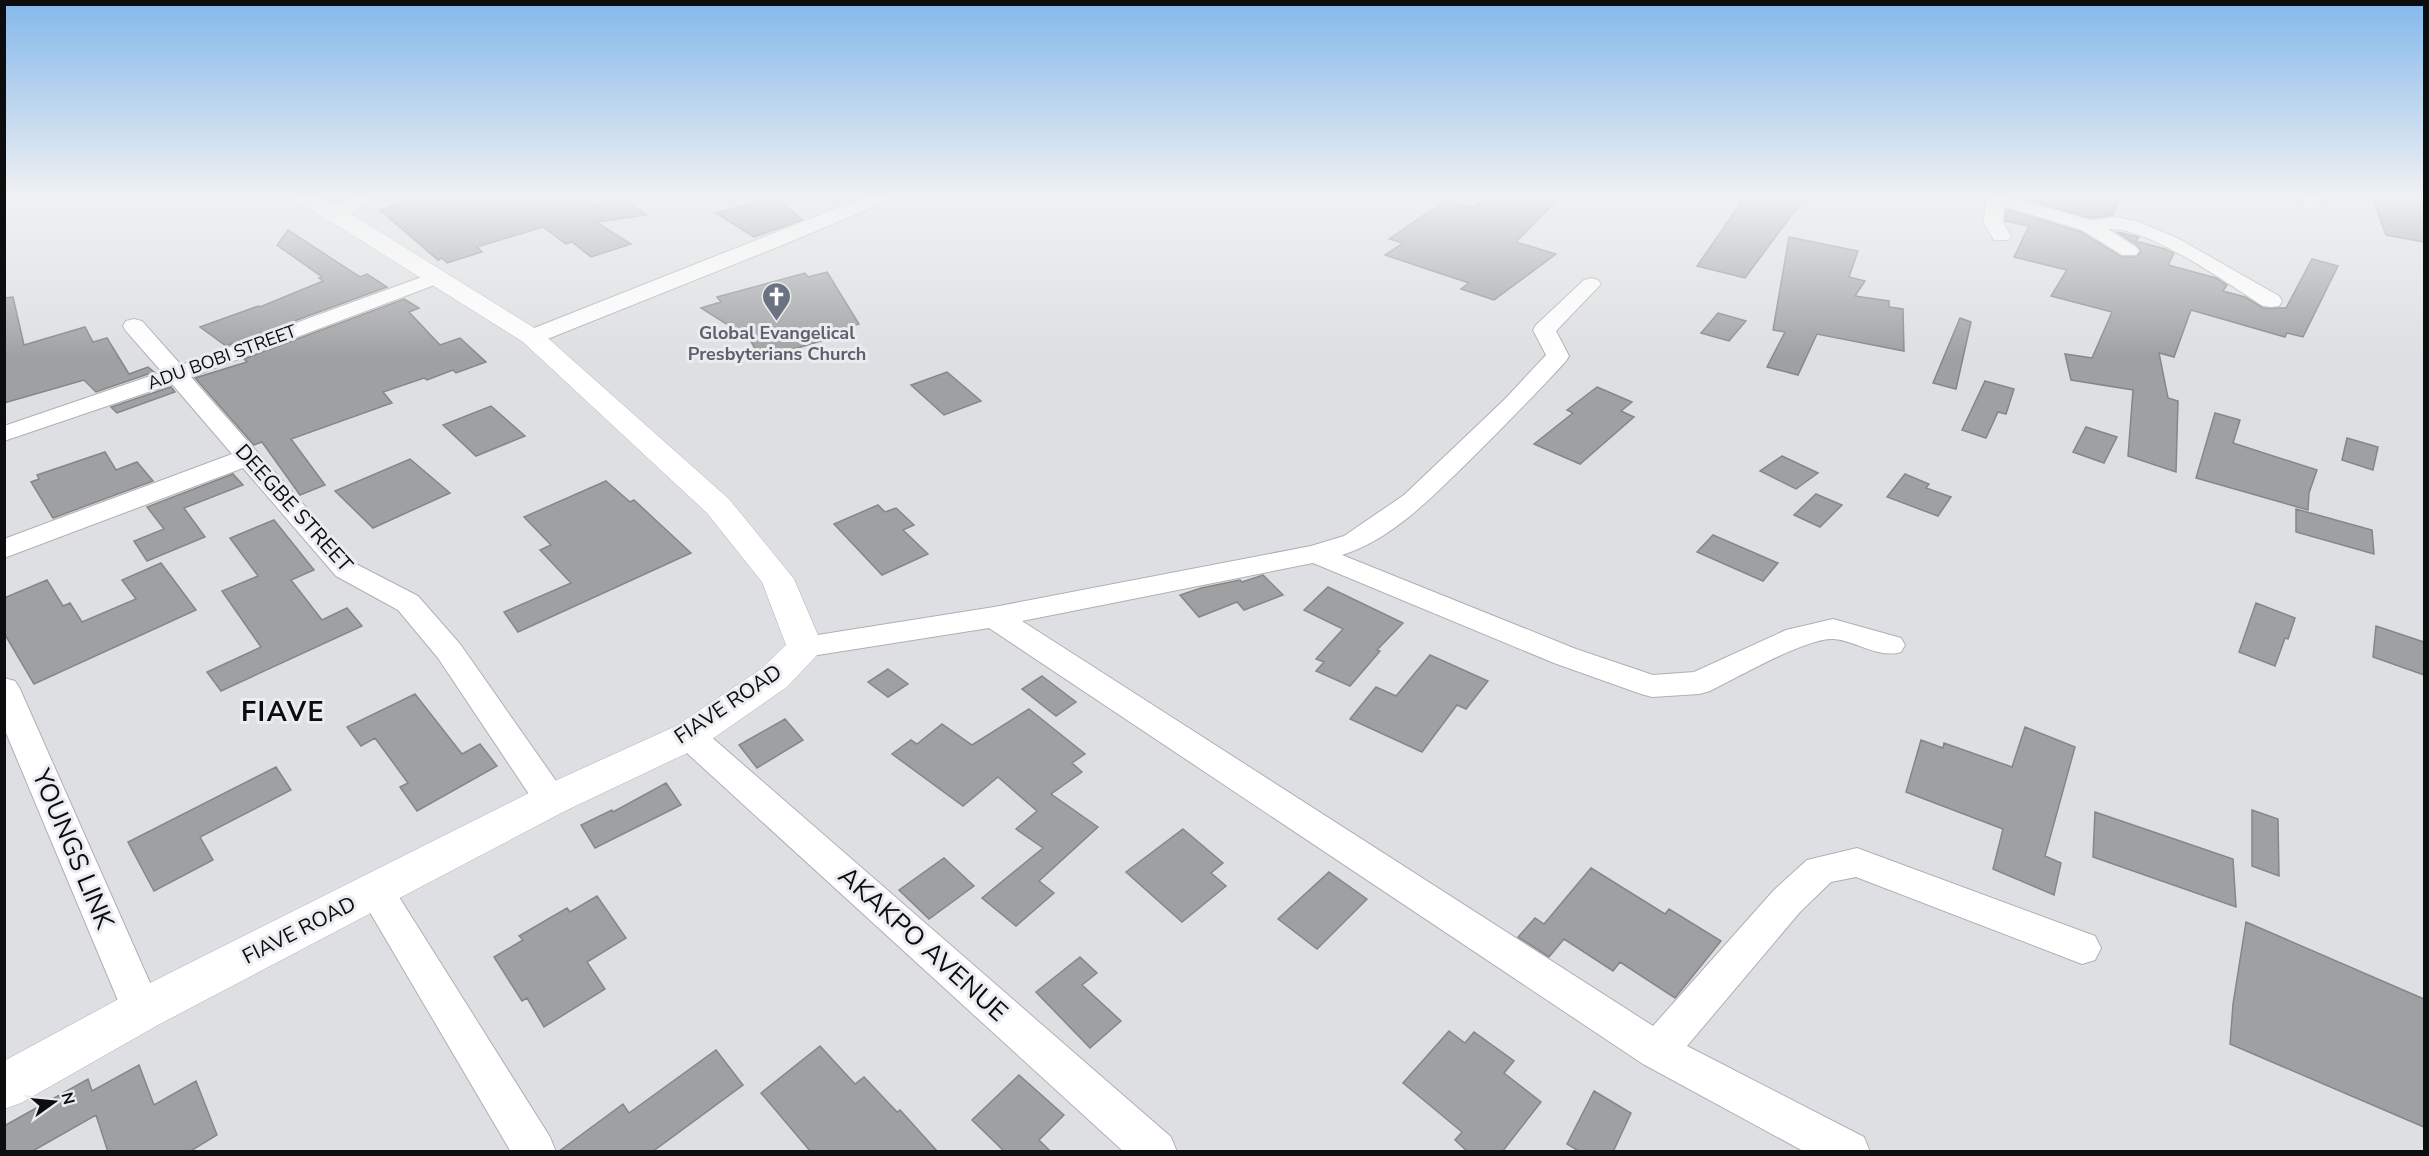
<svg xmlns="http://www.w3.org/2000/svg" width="2429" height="1156" viewBox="0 0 2429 1156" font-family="'Nunito Sans',sans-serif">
<rect width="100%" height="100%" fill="#dedfe2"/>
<!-- building -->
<path fill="#9fa0a2" stroke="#858688" stroke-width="1.5" d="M420 197H583L592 206 623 197 646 215 596 222 631 244 591 257 572 242 566 244 543 227 477 247 482 252 447 263 442 258 438 260 380 210Z
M777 197 802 220 754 237 716 213Z
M1487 197H1560L1516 242 1556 254 1494 300 1461 289 1469 283 1385 255 1403 243 1389 239 1446 200 1474 208Z
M1745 197H1805L1745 278 1697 266Z
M2018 197H2121L2113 215 2090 218Z
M2372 197H2418L2424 204V242L2386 235Z
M2006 209 2081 232 2122 257H2136L2141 251 2137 245 2117 232 2139 237 2136 241 2165 249 2174 253 2168 265 2216 278 2227 285 2223 291 2245 297 2263 308H2286L2312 259 2338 266 2303 337 2287 333 2285 337 2191 310 2174 357 2159 353 2168 398 2178 401 2176 472 2128 456 2133 390 2071 380 2065 354 2092 358 2112 312 2051 296 2067 270 2014 257 2029 226 2005 221Z
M288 230 360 277 367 274 387 287 226 346 200 327 258 306 260 307 323 281 319 278 322 277 277 245Z
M1789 237 1858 251 1849 277 1865 281 1855 296 1889 301V307L1903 309 1904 351 1817 334 1798 375 1767 367 1785 332 1773 330Z
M827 272 859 324 820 335 824 340 761 359 749 338 701 308 721 302 717 297 805 273 808 277Z
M13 297 24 345 85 327 93 342 107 338 129 374 148 367 154 372 96 392 84 380 4 403V298Z
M404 299 419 308 409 312 440 345 460 338 486 362 456 373 453 370 427 380 424 378 383 392 392 403 291 439 325 485 300 495 262 442 254 445 195 378 247 362 244 359Z
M1718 313 1746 321 1729 341 1701 333Z
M1960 318 1971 322 1956 389 1933 383Z
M947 372 981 401 944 415 911 385Z
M1985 381 2014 389 2006 414 1998 412 1986 438 1962 430Z
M171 387 175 392 117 413 111 407Z
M1597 387 1632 402 1621 411 1634 417 1580 464 1534 444 1573 413 1567 410Z
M491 406 525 436 476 456 443 425Z
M2215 413 2240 420 2233 443 2317 470 2309 493 2308 510 2196 478Z
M2086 427 2117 437 2104 463 2073 452Z
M2347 438 2378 447 2373 470 2342 460Z
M105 452 116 470 137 462 153 481 53 518 31 482 39 479 37 475Z
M1782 456 1818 473 1796 489 1760 471Z
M410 459 450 493 373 528 335 491Z
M233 474 243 485 184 508 205 537 147 561 134 541 164 529 147 507Z
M1905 474 1929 484 1926 488 1951 497 1938 516 1887 497Z
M606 481 630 502 634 500 691 553 518 632 504 612 571 583 540 550 551 545 524 517Z
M1816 494 1842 505 1820 527 1794 515Z
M878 505 885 512 896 508 914 525 903 530 928 554 882 575 834 524Z
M2296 509 2372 530 2374 554 2296 532Z
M274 520 314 570 291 580 322 620 347 608 362 626 221 691 207 672 261 647 222 591 258 576 230 538Z
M1713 535 1778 563 1763 581 1697 552Z
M161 563 196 610 34 684 4 633V598L47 580 63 606 70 603 82 622 136 599 122 580Z
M1263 575 1283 595 1244 610 1237 602 1199 617 1180 595 1201 588 1240 580 1242 582Z
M1328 587 1403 623 1377 650 1380 651 1350 686 1316 671 1324 662 1316 659 1343 629 1304 610Z
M2256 603 2295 618 2288 639 2285 638 2275 666 2239 652Z
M2376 626 2424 642V675L2373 657Z
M1430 655 1488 681 1466 709 1457 705 1422 752 1350 719 1376 687 1396 696Z
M888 669 908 684 888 697 868 682Z
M1042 676 1076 702 1056 716 1022 689Z
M415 694 462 754 480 744 497 766 417 811 400 787 408 783 375 738 361 746 347 727Z
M1029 709 1085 754 1072 763 1082 772 1051 794 1098 827 1039 881 1054 893 1016 926 982 898 1043 848 1016 829 1037 811 998 777 963 806 892 754 911 740 917 744 942 724 972 745Z
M785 719 803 740 757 768 739 745Z
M2025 727 2075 747 2045 856 2061 863 2054 895 1993 869 2003 829 1906 792 1921 740 1943 748 1944 743 2012 767Z
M276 767 291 790 200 837 213 860 154 891 128 842Z
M666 783 681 805 595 848 581 825 612 810 613 812Z
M2252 810 2278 819 2279 876 2252 866Z
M2095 812 2233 859 2236 907 2093 857Z
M1183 829 1223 863 1211 873 1226 886 1182 922 1126 872Z
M944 858 974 886 929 919 899 890Z
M1591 868 1665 914 1669 909 1721 941 1675 998 1620 962 1613 971 1564 939 1549 957 1518 937 1535 918 1544 924Z
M1329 872 1367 899 1317 949 1278 919Z
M597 896 626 938 587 962 605 989 544 1027 527 998 522 1001 494 957 523 940 519 936 567 908 570 912Z
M2246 922 2424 999V1127L2230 1044 2233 1004Z
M1080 957 1097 973 1082 985 1121 1021 1090 1048 1036 992Z
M1449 1031 1465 1043 1474 1032 1514 1061 1504 1073 1541 1102 1502 1152H1468L1455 1140 1462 1132 1403 1083Z
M820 1046 855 1084 864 1077 897 1112 900 1110 938 1152H811L761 1093Z
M716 1050 743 1085 652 1152H558L623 1104 629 1113Z
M139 1065 154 1105 196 1081 217 1135 189 1152H108L96 1115 31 1152H4V1126L88 1079 92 1091Z
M1019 1075 1064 1115 1039 1140 1051 1152H1005L972 1120Z
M1594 1091 1631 1113 1613 1152H1580L1567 1144Z"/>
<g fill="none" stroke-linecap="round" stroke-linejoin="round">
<defs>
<path id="minor" d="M352 197H374L372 201 342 218H328L325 214 328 210Z
M865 197H889L887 201 785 244 540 342 532 344 524 342 521 337 524 332Z
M1984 197H2012L2090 220 2117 217 2139 222 2179 239 2279 296 2282 301 2279 306 2271 307 2263 306C2228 284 2148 226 2108 229L2136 247 2139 251 2136 255H2122L2082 230 2004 206 2003 222 2011 236 2008 240H1994L1983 222 1986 205Z
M2304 197H2322L2319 209H2305L2303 205Z
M438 271 445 273 448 277 445 281 191 377 356 564 418 596 460 644 563 791 568 800 563 809 551 813 539 809 438 658 398 610 336 576 243 468 4 558V539L232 454 172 384 4 441V426L162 372 126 331 123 326 126 321 134 319 142 321 181 365Z
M1591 278 1598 280 1601 284 1556 331 1569 356 1566 361C1535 395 1503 427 1470 460 1433 496 1393 539 1342 555L1576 649 1653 675 1694 672 1786 630 1833 619 1901 638 1905 645 1901 652C1878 659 1857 641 1834 639 1807 637 1737 678 1710 691L1699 694 1652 697 1641 694 1554 663 1313 563 1022 621 1653 1026 1774 890 1807 860 1857 848 2095 936 2101 948 2095 960 2082 964 1856 877 1831 882 1800 912 1687 1046 1864 1137 1870 1152H1805L1643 1064 989 628 805 657 794 654 790 647 794 640 805 637 994 607 1311 546 1344 536 1404 495 1505 399 1546 355 1533 330 1536 325 1584 280Z
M4 678 15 681 20 689 162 1010 156 1023 142 1028 128 1023 122 1010 4 728Z
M689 724 701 728 1171 1137 1177 1152H1124L677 744 673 736 677 728Z
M376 877 389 881 550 1137 556 1152H511L358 892 363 881Z"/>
<path id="tertiary" d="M292 197H318L343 209 541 332 729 499 794 579 823 647 817 655 787 687 702 746 565 811 158 1025 21 1103 4 1109V1061L126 995 537 789 676 726 761 669 786 645 762 582 707 513 523 342 327 219 295 202Z"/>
</defs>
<!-- minor casing -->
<use href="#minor" stroke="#afb0b3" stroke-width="2"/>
<!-- tertiary casing -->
<use href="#tertiary" stroke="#afb0b3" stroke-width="1"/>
<!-- minor -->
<use href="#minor" fill="#fff" fill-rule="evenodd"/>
<!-- tertiary -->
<use href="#tertiary" fill="#fff" fill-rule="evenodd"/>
</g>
<!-- sky -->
<linearGradient id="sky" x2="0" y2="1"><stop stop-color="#84b8eb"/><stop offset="0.55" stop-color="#f0f1f2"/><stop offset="1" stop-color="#f0f1f2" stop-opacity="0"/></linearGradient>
<rect width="2429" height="358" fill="url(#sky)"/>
<!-- icons -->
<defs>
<symbol id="church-pin" viewBox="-11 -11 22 30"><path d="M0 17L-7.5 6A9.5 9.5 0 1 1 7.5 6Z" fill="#6b7280" stroke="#ebecef"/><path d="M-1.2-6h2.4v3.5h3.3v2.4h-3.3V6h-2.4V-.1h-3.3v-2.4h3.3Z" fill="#fff"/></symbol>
</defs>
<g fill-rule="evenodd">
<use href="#church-pin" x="760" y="280" width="33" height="45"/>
</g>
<g text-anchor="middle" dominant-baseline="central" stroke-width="6" stroke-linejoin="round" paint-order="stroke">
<!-- far-worship labels -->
<g font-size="18" font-weight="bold" fill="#5b616d" stroke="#ebecef">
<text x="777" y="333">Global Evangelical<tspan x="777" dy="21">Presbyterians Church</tspan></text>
</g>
<!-- far-street labels -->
<g font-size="18" fill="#0c0d0e" stroke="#ebecef">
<text transform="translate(222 357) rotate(-20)">ADU BOBI STREET</text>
</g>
<!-- street labels -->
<g font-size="21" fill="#0c0d0e" stroke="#ebecef">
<text transform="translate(294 508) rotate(48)">DEEGBE STREET</text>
<text transform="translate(728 704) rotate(-34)">FIAVE ROAD</text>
<text transform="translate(299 930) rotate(-27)">FIAVE ROAD</text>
</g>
<!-- near-street labels -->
<g font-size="26" fill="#0c0d0e" stroke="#ebecef">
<text transform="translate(73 849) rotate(67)">YOUNGS LINK</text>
<text transform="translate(923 944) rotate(42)">AKAKPO AVENUE</text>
</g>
<!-- district labels -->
<g font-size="27" font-weight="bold" letter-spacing="1.5" fill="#0c0d0e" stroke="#ebecef">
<text x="283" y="712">FIAVE</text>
</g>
</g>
<!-- border -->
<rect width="2429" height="1156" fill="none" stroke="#0c0d0e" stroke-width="12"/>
<!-- north arrow -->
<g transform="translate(54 1102) rotate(75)" stroke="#ebecef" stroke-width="4.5" paint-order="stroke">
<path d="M0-4.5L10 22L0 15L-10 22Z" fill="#0c0d0e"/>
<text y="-9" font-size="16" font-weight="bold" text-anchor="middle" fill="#0c0d0e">N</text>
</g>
</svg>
